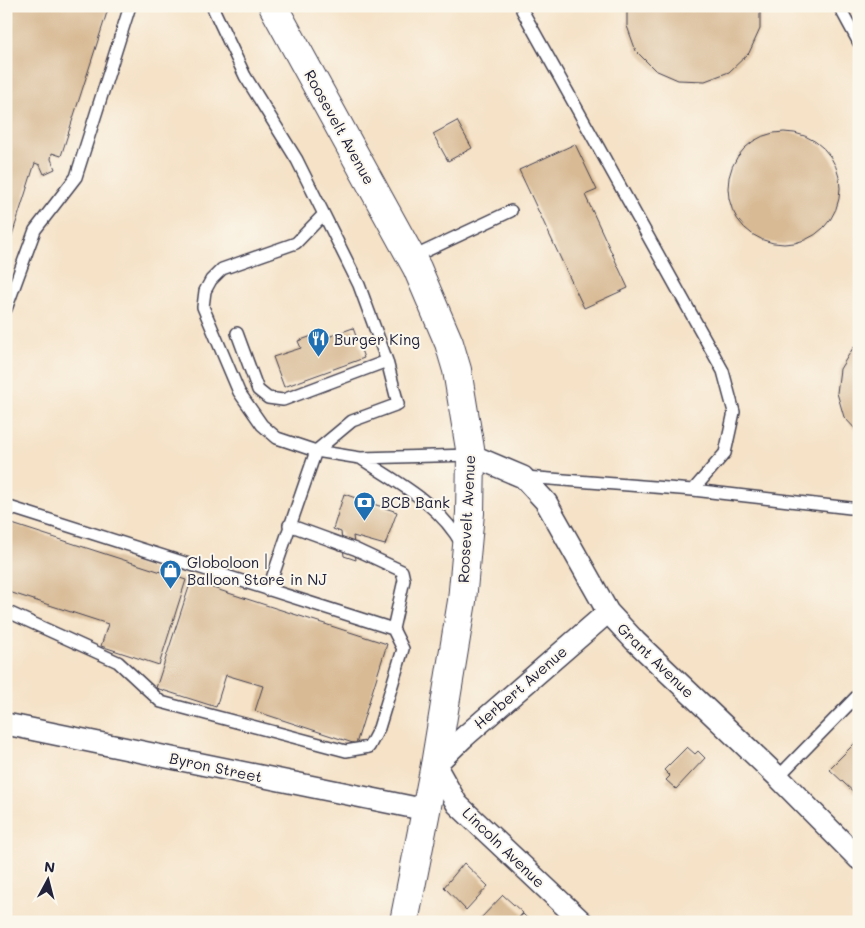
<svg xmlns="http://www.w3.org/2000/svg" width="865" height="928" viewBox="0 0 865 928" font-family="Mali,sans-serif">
<rect width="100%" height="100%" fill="#fbf7ec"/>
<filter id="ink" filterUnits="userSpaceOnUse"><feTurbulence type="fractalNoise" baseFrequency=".02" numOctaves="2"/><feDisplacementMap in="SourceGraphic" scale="10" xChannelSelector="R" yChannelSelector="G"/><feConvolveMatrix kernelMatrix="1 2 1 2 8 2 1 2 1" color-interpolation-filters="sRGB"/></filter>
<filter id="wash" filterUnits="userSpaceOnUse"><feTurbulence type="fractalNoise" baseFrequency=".0096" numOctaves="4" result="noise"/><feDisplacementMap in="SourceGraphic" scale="20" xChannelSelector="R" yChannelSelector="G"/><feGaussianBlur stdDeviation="1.12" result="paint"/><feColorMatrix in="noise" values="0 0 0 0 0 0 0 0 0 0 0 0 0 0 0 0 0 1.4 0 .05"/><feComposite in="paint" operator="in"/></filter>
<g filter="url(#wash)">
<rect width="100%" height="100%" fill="#f5e2c7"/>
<g id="blocks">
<!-- building -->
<path fill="#d8ba94" d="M6 6H109L61 156 52 153 51 159 55 169 44 174 40 165 35 163 7 251Z
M627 6H760V29L749 53 729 72 705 81 678 80 655 70 636 51 627 26Z
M457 121 472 148 448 161 433 134Z
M728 188a56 56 0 1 1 112 0a56 56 0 1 1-112 0Z
M575 144 597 190 585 195 628 288 584 308 519 170Z
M353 328 364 358 284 387 273 357 301 348 298 341 326 331 328 337Z
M859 344V433L844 417 837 393 840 369 853 348Z
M344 494 397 512 385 545 353 536 356 560 344 556 341 532 333 529Z
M6 522 186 580 159 665 101 646 108 624 6 591Z
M191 581 387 644 356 744 255 711 263 686 226 675 216 707 156 688Z
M859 739V797L829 769Z
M687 747 695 754 698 751 705 758 676 789 666 780 670 776 664 770Z
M464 863 488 886 466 910 444 887Z
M503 895 523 913 515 922H483L480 919Z
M523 914 531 922H516Z"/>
</g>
</g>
<g filter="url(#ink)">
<use href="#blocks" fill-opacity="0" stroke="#423f50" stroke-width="1"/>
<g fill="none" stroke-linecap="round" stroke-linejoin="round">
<defs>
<path id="service" d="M212 6 245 76 297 160 359 285 387 361 398 404 352 421 316 451 277 438 262 425 239 392 203 307 205 291 211 280 222 269 296 243 323 215
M839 6 859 43
M522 10 723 371 734 412 725 453 693 490
M411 258 511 211
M6 309 35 230 76 177 130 6
M237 333 258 390 268 398 283 400 387 361
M360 458C398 483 440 504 462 545
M525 477 693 490 859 509
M6 506 393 629
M268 590 316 451 360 458 471 455
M6 611 118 662 161 702 346 751 369 747 379 728 403 649 393 629 404 580 402 571 355 549 289 525
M778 777 859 694"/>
<path id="minor" d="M471 455 523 477 546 502 608 612 635 641 778 777 859 859
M6 724 426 810
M582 922 457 804 435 765 463 738 608 612"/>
<path id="tertiary" d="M273 6 417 268 449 343 457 370 471 455 470 513 462 601 435 765 404 922"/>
</defs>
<!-- service casing -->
<use href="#service" stroke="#423f50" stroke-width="14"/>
<!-- minor casing -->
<use href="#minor" stroke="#423f50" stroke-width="24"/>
<!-- tertiary casing -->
<use href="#tertiary" stroke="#423f50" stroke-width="30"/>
<!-- service -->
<use href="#service" stroke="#fff" stroke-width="11"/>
<!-- minor -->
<use href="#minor" stroke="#fff" stroke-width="21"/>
<!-- tertiary -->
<use href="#tertiary" stroke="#fff" stroke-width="28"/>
</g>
</g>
<!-- icons -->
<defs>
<symbol id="restaurant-pin" viewBox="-11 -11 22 30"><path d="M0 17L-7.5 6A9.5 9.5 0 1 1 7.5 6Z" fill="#1f6fb2" stroke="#fbf7ec"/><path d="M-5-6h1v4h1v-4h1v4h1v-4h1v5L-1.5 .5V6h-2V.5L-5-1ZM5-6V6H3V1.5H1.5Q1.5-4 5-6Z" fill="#fff"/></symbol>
<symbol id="bank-pin" viewBox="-11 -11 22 30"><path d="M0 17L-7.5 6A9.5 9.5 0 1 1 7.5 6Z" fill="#1f6fb2" stroke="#fbf7ec"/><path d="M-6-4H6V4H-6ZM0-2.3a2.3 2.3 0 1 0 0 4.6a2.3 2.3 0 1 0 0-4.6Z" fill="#fff"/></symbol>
<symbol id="shop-pin" viewBox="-11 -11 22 30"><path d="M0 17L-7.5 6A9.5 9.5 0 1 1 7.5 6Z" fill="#1f6fb2" stroke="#fbf7ec"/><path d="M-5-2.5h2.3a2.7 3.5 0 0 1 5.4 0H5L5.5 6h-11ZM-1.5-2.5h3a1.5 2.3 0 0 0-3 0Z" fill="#fff"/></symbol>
</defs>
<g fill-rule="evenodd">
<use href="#restaurant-pin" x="306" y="326" width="25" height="34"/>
<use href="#bank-pin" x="352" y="490" width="25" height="34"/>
<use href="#shop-pin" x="158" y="558" width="25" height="34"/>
</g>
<g text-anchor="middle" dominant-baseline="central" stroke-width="4" stroke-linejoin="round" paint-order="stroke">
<!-- street labels -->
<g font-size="15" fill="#22223b" stroke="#fbf7ec">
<text transform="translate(340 127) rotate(61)">Roosevelt Avenue</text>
<text transform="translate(466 519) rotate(-87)">Roosevelt Avenue</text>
<text transform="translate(656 660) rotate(44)">Grant Avenue</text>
<text transform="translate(520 687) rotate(-41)">Herbert Avenue</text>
<text transform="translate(216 767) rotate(12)">Byron Street</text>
<text transform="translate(504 847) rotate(44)">Lincoln Avenue</text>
</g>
<!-- poi labels -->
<g font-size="15" fill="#22223b" stroke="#fbf7ec" text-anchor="start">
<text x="334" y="339">Burger King</text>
<text x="381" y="502">BCB Bank</text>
<text x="187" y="562">Globoloon |<tspan x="187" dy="17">Balloon Store in NJ</tspan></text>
</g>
</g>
<!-- margin -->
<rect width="865" height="928" fill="none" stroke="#fbf7ec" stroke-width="25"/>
<!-- north arrow -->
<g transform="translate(48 880) rotate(7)" stroke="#fbf7ec" stroke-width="4" paint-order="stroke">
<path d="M0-4L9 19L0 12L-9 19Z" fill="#22223b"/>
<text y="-8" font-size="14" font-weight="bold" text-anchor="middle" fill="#22223b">N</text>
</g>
</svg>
